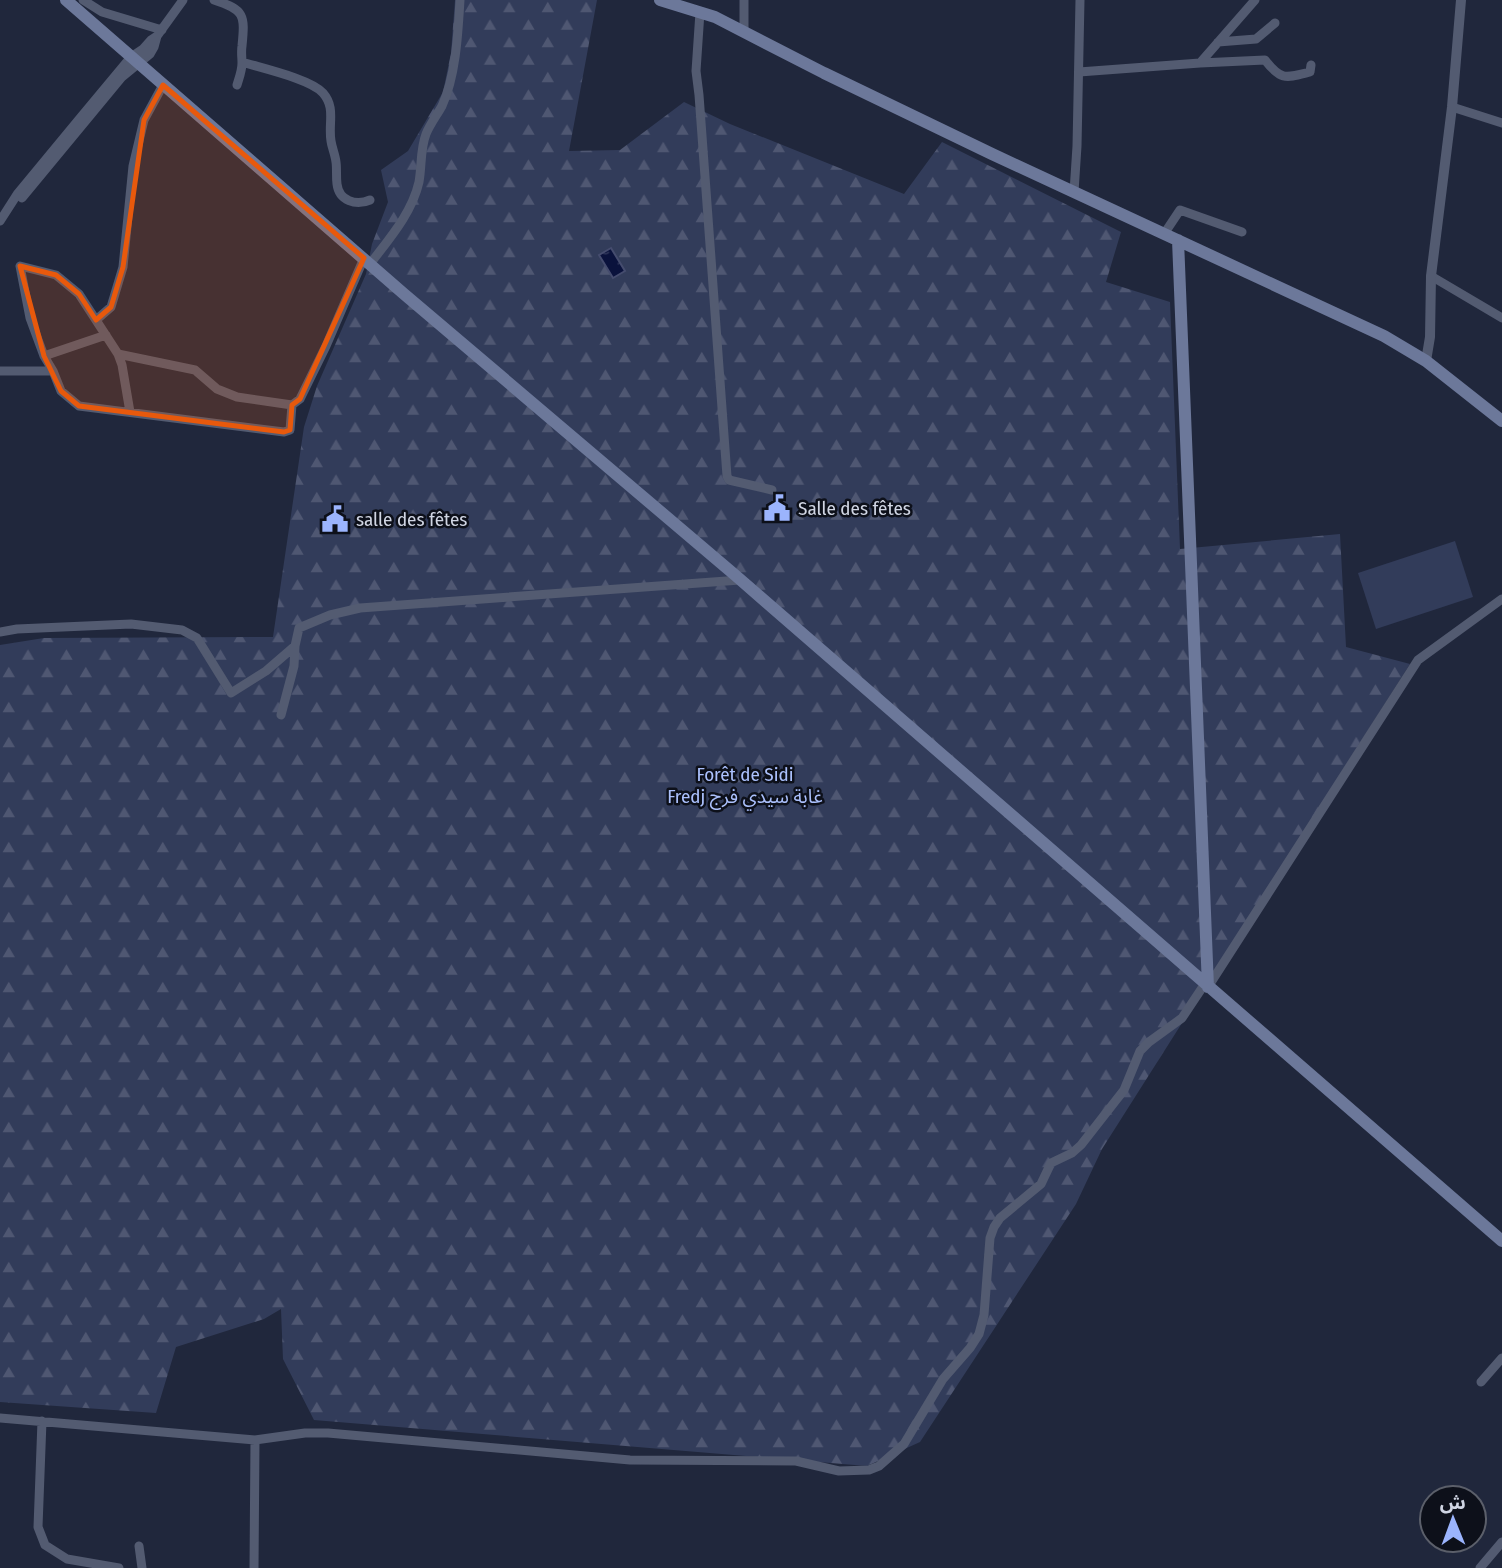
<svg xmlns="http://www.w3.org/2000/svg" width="1502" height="1568" viewBox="0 0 1502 1568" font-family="'Fira Sans Condensed','Noto Sans Arabic',sans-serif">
<defs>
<pattern id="forest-firs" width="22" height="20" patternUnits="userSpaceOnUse" patternTransform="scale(1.75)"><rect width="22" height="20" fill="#323c5a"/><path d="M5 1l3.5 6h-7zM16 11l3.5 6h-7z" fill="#4f5772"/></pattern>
<pattern id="water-ripples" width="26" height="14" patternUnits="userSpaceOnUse" patternTransform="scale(1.75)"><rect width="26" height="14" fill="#0a123c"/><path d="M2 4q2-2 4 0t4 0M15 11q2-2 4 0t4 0" fill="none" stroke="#2d3458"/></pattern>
</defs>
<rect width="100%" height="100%" fill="#20273c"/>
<!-- forest -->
<path fill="url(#forest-firs)" d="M455 0H597L569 151 620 150 684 102 730 124 904 194 942 142 1121 232 1106 282 1170 302 1180 549 1340 534 1346 647 1410 664 1102 1149 1076 1204 920 1442 867 1466 314 1420 283 1359 281 1309 264 1319 176 1347 156 1413 0 1402V645L44 638 273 637 304 427 317 386 366 274 372 244 388 202 381 170 408 151 443 92 451 53Z"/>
<!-- park -->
<path fill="#323c5a" d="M1455 541 1473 597 1376 629 1358 573Z"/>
<!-- water -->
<path fill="url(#water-ripples)" stroke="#454c6e" stroke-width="2" d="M611 248 625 271 613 278 599 255Z"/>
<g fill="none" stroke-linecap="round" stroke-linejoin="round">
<!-- minor -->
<path stroke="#535b71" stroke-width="9" d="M83 0 102 12 162 30
M214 0C245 10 245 15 242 46 241 52 242 57 242 63 242 71 239 78 237 85
M744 0V32
M700 12 696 71 699 95 727 476 729 480 772 490
M1218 42 1256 39 1275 23
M242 62C261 68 311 79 323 93 336 108 328 123 331 141 332 148 335 154 336 162 337 169 336 176 337 184 339 201 356 206 370 200
M1200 63 1255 0
M1079 72 1200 63 1265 60C1281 81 1286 78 1310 72L1311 65
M1452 107 1502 123
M1074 192 1077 146 1080 0
M22 198 122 77 150 54 154 47 157 36
M0 221 18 193 80 118 131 57 143 49 151 40 157 36 183 0
M1164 234 1180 210 1242 232
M370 264C389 239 412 213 419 182 422 165 420 150 426 134 430 124 437 115 442 106 456 75 458 33 460 0
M1431 276 1502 318
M96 320 111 307 123 267 133 166 144 120 163 85
M118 354 195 370 217 389 237 397 292 405
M44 356 106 335
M1 371H53
M130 412 122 365 118 354 79 294 56 275 20 266 30 318 44 356 53 371 61 391 79 406 284 432 290 430 292 405 300 399 326 346 364 258
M0 632 17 629 131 624 182 630 197 638 231 693 266 671 295 646 299 628 330 615 360 608 740 580
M281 715 294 666 295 646
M1208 987 1418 660 1502 599
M1481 1382 1502 1358
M0 1418 255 1440 305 1433H328L630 1460 796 1461 839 1471 869 1470 879 1466 904 1444 943 1379 970 1348 979 1334 984 1315 990 1238 994 1227 1000 1218 1041 1184 1051 1163 1072 1153 1081 1145 1124 1090 1140 1051 1149 1042 1182 1018 1202 988
M42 1421 38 1527 45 1545 67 1559 119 1568
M139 1546 142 1568
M254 1568 255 1440
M1480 1568 1502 1542"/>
<!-- tertiary -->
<path stroke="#535b71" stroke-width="10" d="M1426 361 1430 337 1431 276 1452 107 1461 0"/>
<!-- secondary -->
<path stroke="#6c789a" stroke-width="12" d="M66 0 404 294 735 575 1502 1241
M660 0 715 17 824 73 992 154 1384 336 1426 361 1502 421
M1178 240 1208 987"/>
</g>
<!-- marked area -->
<path fill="#e8590c" fill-opacity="0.2" stroke="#e8590c" stroke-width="5" stroke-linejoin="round" d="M163 85 364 258 300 399 292 405 290 430 284 432 79 406 61 391 44 356 20 266 56 275 79 294 96 320 111 307 123 267 144 120Z"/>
<!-- icons -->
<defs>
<symbol id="civic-bare" viewBox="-9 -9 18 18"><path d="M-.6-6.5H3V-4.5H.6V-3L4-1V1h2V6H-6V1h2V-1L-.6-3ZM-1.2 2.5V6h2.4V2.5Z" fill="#9bb4fd" stroke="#0d101a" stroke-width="2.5" paint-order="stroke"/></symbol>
</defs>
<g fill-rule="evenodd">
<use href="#civic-bare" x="758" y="489" width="38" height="38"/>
<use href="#civic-bare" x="316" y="500" width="38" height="38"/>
</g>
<g text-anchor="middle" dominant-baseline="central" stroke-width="5" stroke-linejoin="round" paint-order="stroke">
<!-- poi labels -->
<g font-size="19" fill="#d0d5e3" stroke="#0d101a" text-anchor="start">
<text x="798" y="508">Salle des fêtes</text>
<text x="356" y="519">salle des fêtes</text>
</g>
<!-- park labels -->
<g font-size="19" fill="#abc0fc" stroke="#0d101a">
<text x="745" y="774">Forêt de Sidi<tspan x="745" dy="22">Fredj غابة سيدي فرج</tspan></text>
</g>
</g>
<!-- north arrow -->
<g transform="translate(1453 1519) rotate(359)"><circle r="33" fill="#0d101a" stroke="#5b5f6a" stroke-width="2"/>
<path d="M0-5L12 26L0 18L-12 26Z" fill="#9bb4fd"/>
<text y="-10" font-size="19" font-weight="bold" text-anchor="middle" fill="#d0d5e3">ش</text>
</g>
</svg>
